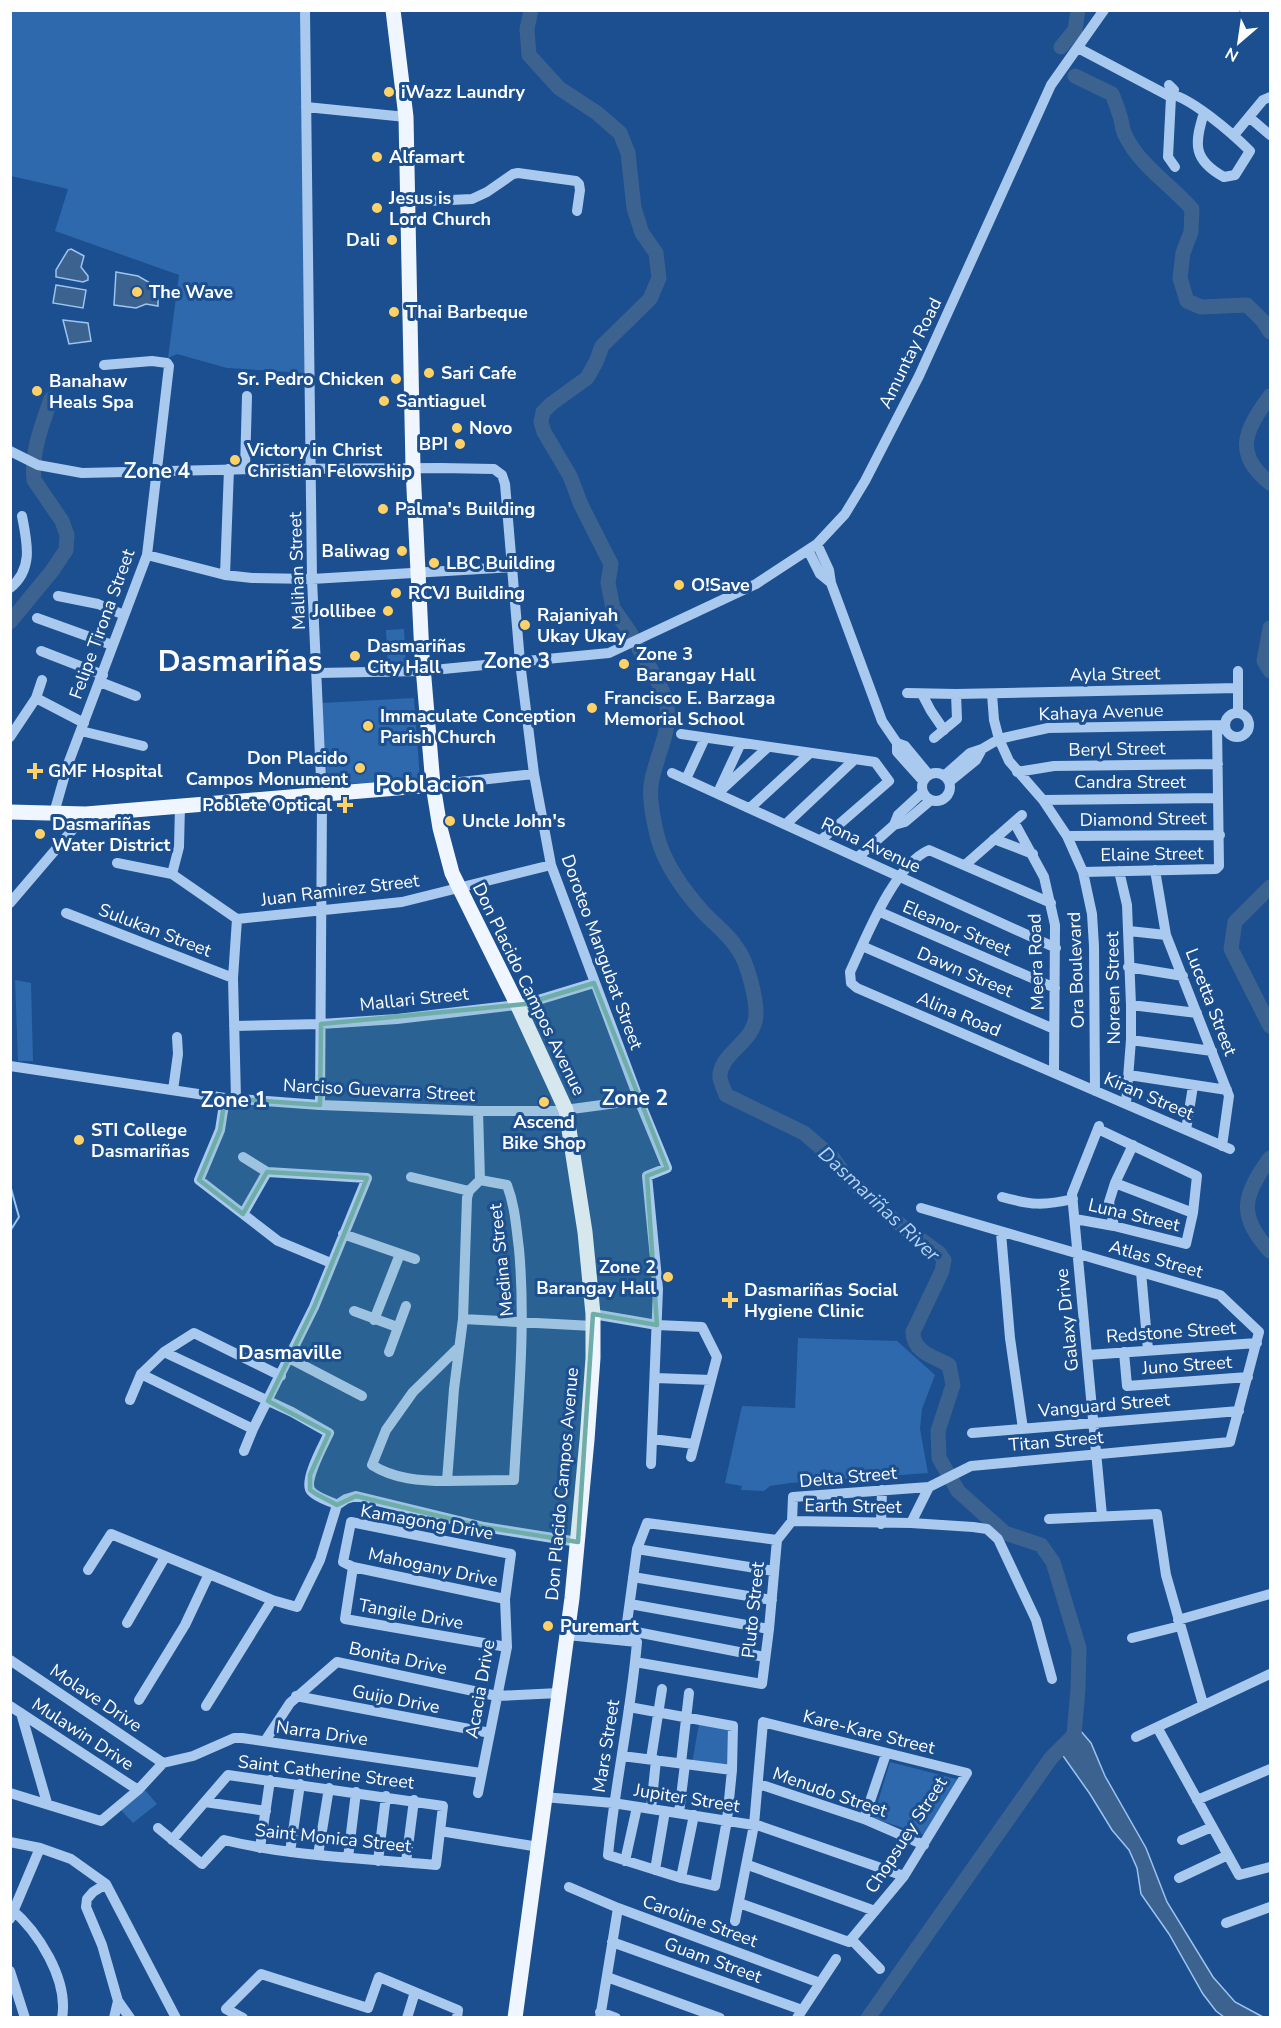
<svg xmlns="http://www.w3.org/2000/svg" width="1281" height="2028" viewBox="0 0 1281 2028" font-family="'Nunito Sans',sans-serif">
<rect width="100%" height="100%" fill="#1b4f8f"/>
<!-- green -->
<path fill="#2e69ad" d="M10 11H301L305 373 227 368 177 354 168 358 179 275 55 231 68 189 11 176Z
M404 629 406 664 388 665 386 630Z
M414 698 420 779 335 785 327 781 322 703Z
M15 980 31 983 33 1061H18Z
M798 1338 897 1341 935 1375 922 1409 920 1429 928 1473 790 1483 770 1486 764 1491 741 1490 742 1486 725 1483 742 1406 795 1408Z
M699 1724 729 1728V1768L692 1763Z
M890 1762 960 1780 927 1836 873 1818Z
M145 1790 157 1804 133 1823 121 1810Z"/>
<!-- water -->
<path fill="#3c6290" stroke="#9cc4f0" stroke-width="1.5" d="M71 249 84 256 81 267 88 276V280L83 282 56 277V270L68 250Z
M116 272 138 276 150 283 163 285 158 295V306L146 304 136 308 114 305Z
M56 285 86 290 83 308 53 303Z
M63 320 88 323 91 341 69 344Z
M1079 1729 1091 1743 1105 1776 1146 1848 1167 1902 1213 1977 1235 2002 1263 2017H1224L1216 2011 1203 1994 1169 1934 1141 1894 1137 1868 1129 1850 1112 1830 1090 1794 1061 1753Z"/>
<g fill="none" stroke-linecap="round" stroke-linejoin="round">
<!-- stream -->
<path stroke="#9cc4f0" stroke-width="2" d="M10 1185 19 1217 10 1231"/>
<!-- river -->
<path stroke="#3c6290" stroke-width="15" d="M531 10 527 29 529 55 559 88 597 113 620 133 628 153 634 208 642 233 656 253 659 278 650 299 602 346 596 362 587 378 551 404 543 412 541 422 544 432 570 476 581 505 611 564 608 583 613 608 631 634
M1061 47 1075 30 1078 10
M1075 76 1112 94C1115 101 1118 109 1120 116 1122 122 1122 129 1125 135 1140 166 1170 184 1192 209L1191 232 1183 253 1180 278 1187 301 1201 307 1247 305 1263 321 1270 332
M1270 396C1246 429 1232 453 1270 483
M10 622 52 571 66 550 67 535 62 521 34 480C31 452 42 425 51 399
M1270 628 1264 661 1270 671
M639 649C646 662 663 687 666 701 673 731 655 756 651 785 649 801 654 823 658 839 666 866 684 891 703 912 714 924 728 934 737 948 747 961 756 996 756 1013 757 1042 718 1053 720 1078 721 1083 724 1090 726 1095L804 1133 833 1158 845 1175 894 1220 939 1253 944 1260 942 1271 913 1332C913 1352 934 1357 949 1365L953 1385 938 1431 939 1458 958 1491 1005 1533 1041 1545 1053 1562 1079 1648 1078 1689 1074 1735 1083 1753
M1270 887 1235 922 1231 949 1270 1026
M1270 1158C1243 1195 1237 1216 1270 1251
M868 2018 1051 1758 1074 1735"/>
<!-- minor -->
<path stroke="#a9c9ee" stroke-width="10" d="M305 10 312 579 322 801 320 1105
M1078 48 1171 97
M1169 85 1174 90 1171 97 1168 157 1175 167
M1166 94C1186 92 1236 137 1250 151L1235 175 1224 177C1193 160 1194 144 1204 113
M306 107 406 117
M1249 117 1270 135
M1234 135 1263 100 1270 97
M408 202 472 199 487 192 513 174 518 173 576 181 579 184 580 190 577 211
M10 451 38 465 82 473 255 469 441 468 494 469 502 475 505 484 520 662 534 774 551 865 639 1100 667 1168 647 1176 658 1289 651 1464
M245 469 247 396
M817 544 829 570 831 583 882 721 897 743V752L923 781
M809 552 820 574 831 583
M147 555 225 575 252 578 312 579 512 567
M225 575 229 469
M10 588C34 569 27 542 22 516
M58 596 98 604 124 615
M37 618 112 645
M41 651 103 675
M1238 671V713
M318 673 423 671 609 653 756 584 817 544 845 514 865 481 919 376 1051 85 1104 10
M100 682 136 696
M907 693 956 694 1238 688
M922 694 931 711 944 730
M992 694 994 720 999 739 1009 761 1043 800 1067 836 1083 872 1092 914 1094 946 1095 1091
M36 698 84 723
M1225 725a12 12 0 1 1 24 0a12 12 0 1 1-24 0Z
M81 731 143 746
M681 734 875 762 889 781 821 840
M10 737 36 698 42 680
M934 738 957 719 956 694
M897 743 905 746 929 775
M1017 772 1054 766 1218 764
M672 773 1056 948
M922 787a14 14 0 1 1 28 0a14 14 0 1 1-28 0Z
M944 776 970 753 982 749 999 739 1048 728 1225 725
M686 779 705 738
M949 782 976 760 982 749
M433 785 534 774
M720 788 741 743
M718 793 768 747
M1043 800 1218 798
M180 805 179 847 172 874 237 919
M750 808 810 753
M54 813 68 764 147 555 169 366 167 363 152 361 104 365
M1014 822 1044 877 1055 925 1054 1073
M786 824 855 759
M894 825 898 815 923 792
M1067 836 1220 835
M994 839 1033 854
M858 857 894 825 905 822 931 800
M117 863 172 874
M965 865 1022 815
M1155 870 1166 935 1229 1096 1222 1146
M1119 871 1127 905 1131 1005V1040L1126 1104
M1083 872 1216 869 1219 866 1217 726
M10 903 86 814
M1051 903 929 850C894 865 866 938 850 972L851 983 857 988 1230 1149
M880 912 1055 988
M66 913 233 978
M237 919 402 902 551 865
M1129 931 1166 935
M862 946 1054 1029
M1128 967 1183 976
M1131 1005 1197 1013
M234 1026 321 1024 397 1019 525 1004 594 983
M1131 1040 1212 1051
M10 1066 225 1098 320 1105 478 1111H557L639 1100
M1129 1075 1227 1090
M173 1090 178 1054 177 1037
M225 1098 220 1130 199 1180 278 1241 331 1263
M236 1098 233 978 237 919
M478 1111 480 1180 507 1185C515 1206 516 1226 519 1249 526 1325 518 1403 514 1480L447 1481 454 1389 463 1319 467 1198 469 1191 480 1180
M1099 1126 1072 1194 1102 1516
M1186 1130 1193 1086
M243 1157 267 1172 367 1178 314 1307 253 1429 244 1451
M411 1177 469 1191
M1115 1183 1193 1213
M1002 1197C1031 1205 1043 1206 1073 1199
M243 1214 267 1172
M1075 1219 1114 1226 1186 1244 1193 1213 1197 1176 1098 1129
M1114 1226 1109 1202 1115 1183 1133 1145
M1001 1233 1010 1338 1023 1429
M343 1234 415 1259
M1141 1272 1148 1350
M354 1311 397 1327
M593 1314 657 1325 702 1327 717 1357 691 1457
M463 1319 593 1326
M374 1320 400 1254
M164 1352 292 1412 329 1433C324 1444 303 1481 311 1491 317 1498 330 1501 337 1505
M389 1352 406 1306
M1124 1352 1127 1386 1248 1377
M1088 1355 1257 1343
M289 1358 362 1396
M655 1378 711 1380
M130 1400 141 1374
M253 1429 141 1374 164 1352 194 1333 281 1376
M972 1433 1239 1411
M652 1439 694 1444
M447 1481C420 1481 394 1479 372 1465L386 1430 413 1392 459 1347
M1049 1519 1157 1514 1166 1575 1203 1704
M792 1521 793 1497 929 1487
M911 1523 929 1487 971 1466 1230 1442 1259 1332 1220 1295 921 1208
M881 1524 882 1490
M777 1540 792 1521 911 1523 973 1527 987 1529 998 1539 1036 1620 1052 1679
M637 1549 774 1571
M353 1567 345 1619 507 1647
M88 1570 111 1534 272 1600 297 1607 320 1560 337 1505 346 1499 356 1496 484 1527 578 1542
M633 1577 772 1600
M630 1604 769 1629
M1178 1620 1270 1594
M127 1623 165 1557
M626 1630 765 1657
M567 1635 637 1642C631 1714 615 1783 608 1855L681 1878 715 1886 727 1820 732 1770 733 1726 629 1707
M1132 1638 1180 1626
M627 1641 626 1630 637 1549 647 1523 777 1540
M10 1660 163 1763
M635 1662 762 1684 769 1629 777 1540
M296 1696 490 1733
M139 1700 185 1625 209 1574
M10 1706 138 1790
M206 1706 272 1600
M21 1713 47 1803
M1157 1727 1239 1875 1270 1867
M1136 1737 1270 1674
M265 1741 290 1703 337 1662 497 1696 559 1693
M622 1756 732 1770
M651 1759 662 1689
M163 1763 193 1756 234 1738H242L481 1773
M681 1763 689 1693
M759 1784 864 1819 924 1845
M10 1793 101 1821 138 1790 163 1763
M478 1793 507 1647 505 1599 511 1554 351 1522 343 1562 353 1567 505 1599
M544 1797 613 1803 760 1826 904 1876
M1197 1800 1270 1769
M205 1802 266 1811
M651 1809 656 1760
M679 1813 685 1764
M864 1819 886 1754
M158 1828 202 1864 224 1840C294 1857 365 1858 436 1865L443 1806 228 1775 172 1840
M440 1831 539 1847
M1182 1840 1212 1827
M10 1842 40 1848 71 1859 106 1884 176 2018
M260 1848 270 1780
M290 1852 300 1784
M318 1855 329 1788
M348 1858 356 1792
M378 1861 386 1796
M625 1861 637 1807
M406 1862 414 1800
M748 1865 875 1911
M655 1870 665 1811
M681 1878 694 1815
M1179 1878 1228 1855
M106 1884 93 1892 87 1899 86 1907 102 1945 118 2001 130 2018
M569 1887 618 1908 820 1983
M10 1908C38 1931 69 1980 62 2018
M10 1919 40 1848
M735 1921 754 1825 763 1722 967 1773 904 1876 849 1942 739 1903
M1226 1923 1270 1907
M851 1939 880 1969
M612 1942 802 2010
M10 1971 25 2018
M607 1977 720 2018
M600 2012 616 2018
M114 2018 118 2001
M243 2018 226 2009 261 1974 368 2008 379 1977 458 2010 457 2018
M407 2018 415 1992
M600 2018 618 1908
M797 2018 836 1959"/>
<!-- major -->
<path stroke="#f0f6ff" stroke-width="15" d="M393 10 406 117 413 468 422 655 433 785 440 828 452 873 517 1004 566 1110 585 1232 593 1314V1358L587 1440 572 1598 515 2018
M10 812 86 814 433 785"/>
</g>
<!-- marked area -->
<path fill="#6fada8" fill-opacity="0.2" stroke="#6fada8" stroke-width="4.5" stroke-linejoin="round" d="M594 983 667 1168 647 1176 657 1325 593 1314 578 1542 484 1527 356 1496 337 1505 316 1494 310 1490V1475L329 1433 268 1401 314 1307 367 1178 267 1172 243 1214 199 1180 220 1130 225 1098 320 1105 321 1024 525 1004Z"/>
<!-- markers -->
<g fill="#ffd166" stroke="#1b4f8f" stroke-width="2">
<circle cx="389" cy="92" r="6"/>
<circle cx="377" cy="157" r="6"/>
<circle cx="377" cy="208" r="6"/>
<circle cx="392" cy="240" r="6"/>
<circle cx="137" cy="292" r="6"/>
<circle cx="394" cy="312" r="6"/>
<circle cx="429" cy="373" r="6"/>
<circle cx="396" cy="379" r="6"/>
<circle cx="37" cy="391" r="6"/>
<circle cx="384" cy="401" r="6"/>
<circle cx="457" cy="428" r="6"/>
<circle cx="460" cy="444" r="6"/>
<circle cx="235" cy="460" r="6"/>
<circle cx="383" cy="509" r="6"/>
<circle cx="402" cy="551" r="6"/>
<circle cx="434" cy="563" r="6"/>
<circle cx="679" cy="585" r="6"/>
<circle cx="396" cy="593" r="6"/>
<circle cx="388" cy="611" r="6"/>
<circle cx="525" cy="625" r="6"/>
<circle cx="355" cy="656" r="6"/>
<circle cx="624" cy="664" r="6"/>
<circle cx="592" cy="708" r="6"/>
<circle cx="368" cy="726" r="6"/>
<circle cx="360" cy="768" r="6"/>
<path d="M32 762h6v6h6v6h-6v6h-6v-6h-6v-6h6z"/>
<path d="M342 796h6v6h6v6h-6v6h-6v-6h-6v-6h6z"/>
<circle cx="450" cy="821" r="6"/>
<circle cx="40" cy="834" r="6"/>
<circle cx="544" cy="1102" r="6"/>
<circle cx="79" cy="1140" r="6"/>
<circle cx="668" cy="1277" r="6"/>
<path d="M727 1291h6v6h6v6h-6v6h-6v-6h-6v-6h6z"/>
<circle cx="548" cy="1626" r="6"/>
</g>
<g text-anchor="middle" dominant-baseline="central" stroke-width="6" stroke-linejoin="round" paint-order="stroke">
<!-- poi labels -->
<g font-size="18" font-weight="bold" fill="#fff" stroke="#1b4f8f" text-anchor="start">
<text x="401" y="92">iWazz Laundry</text>
<text x="389" y="157">Alfamart</text>
<text x="389" y="198">Jesus is<tspan x="389" dy="21">Lord Church</tspan></text>
<text x="380" y="240" text-anchor="end">Dali</text>
<text x="149" y="292">The Wave</text>
<text x="406" y="312">Thai Barbeque</text>
<text x="441" y="373">Sari Cafe</text>
<text x="384" y="379" text-anchor="end">Sr. Pedro Chicken</text>
<text x="49" y="381">Banahaw<tspan x="49" dy="21">Heals Spa</tspan></text>
<text x="396" y="401">Santiaguel</text>
<text x="469" y="428">Novo</text>
<text x="448" y="444" text-anchor="end">BPI</text>
<text x="247" y="450">Victory in Christ<tspan x="247" dy="21">Christian Felowship</tspan></text>
<text x="395" y="509">Palma's Building</text>
<text x="390" y="551" text-anchor="end">Baliwag</text>
<text x="446" y="563">LBC Building</text>
<text x="691" y="585">O!Save</text>
<text x="408" y="593">RCVJ Building</text>
<text x="376" y="611" text-anchor="end">Jollibee</text>
<text x="537" y="615">Rajaniyah<tspan x="537" dy="21">Ukay Ukay</tspan></text>
<text x="367" y="646">Dasmariñas<tspan x="367" dy="21">City Hall</tspan></text>
<text x="636" y="654">Zone 3<tspan x="636" dy="21">Barangay Hall</tspan></text>
<text x="604" y="698">Francisco E. Barzaga<tspan x="604" dy="21">Memorial School</tspan></text>
<text x="380" y="716">Immaculate Conception<tspan x="380" dy="21">Parish Church</tspan></text>
<text x="348" y="758" text-anchor="end">Don Placido<tspan x="348" dy="21">Campos Monument</tspan></text>
<text x="48" y="771">GMF Hospital</text>
<text x="332" y="805" text-anchor="end">Poblete Optical</text>
<text x="462" y="821">Uncle John's</text>
<text x="52" y="824">Dasmariñas<tspan x="52" dy="21">Water District</tspan></text>
<text x="544" y="1122" text-anchor="middle">Ascend<tspan x="544" dy="21">Bike Shop</tspan></text>
<text x="91" y="1130">STI College<tspan x="91" dy="21">Dasmariñas</tspan></text>
<text x="656" y="1267" text-anchor="end">Zone 2<tspan x="656" dy="21">Barangay Hall</tspan></text>
<text x="744" y="1290">Dasmariñas Social<tspan x="744" dy="21">Hygiene Clinic</tspan></text>
<text x="560" y="1626">Puremart</text>
</g>
<!-- street labels -->
<g font-size="18" fill="#fff" stroke="#1b4f8f">
<text transform="translate(910 353) rotate(-64)">Amuntay Road</text>
<text transform="translate(297 571) rotate(-92)">Malihan Street</text>
<text transform="translate(102 624) rotate(-70)">Felipe Tirona Street</text>
<text transform="translate(1115 674) rotate(-1)">Ayla Street</text>
<text transform="translate(1101 712) rotate(-2)">Kahaya Avenue</text>
<text transform="translate(1117 749) rotate(-1)">Beryl Street</text>
<text x="1130" y="782">Candra Street</text>
<text transform="translate(1143 819) rotate(-1)">Diamond Street</text>
<text transform="translate(871 845) rotate(25)">Rona Avenue</text>
<text transform="translate(1152 854) rotate(-1)">Elaine Street</text>
<text transform="translate(340 890) rotate(-7)">Juan Ramirez Street</text>
<text transform="translate(957 928) rotate(23)">Eleanor Street</text>
<text transform="translate(155 930) rotate(21)">Sulukan Street</text>
<text transform="translate(602 952) rotate(70)">Doroteo Mangubat Street</text>
<text transform="translate(1036 962) rotate(-92)">Meera Road</text>
<text transform="translate(1076 970) rotate(-92)">Ora Boulevard</text>
<text transform="translate(965 972) rotate(23)">Dawn Street</text>
<text transform="translate(1113 988) rotate(-91)">Noreen Street</text>
<text transform="translate(529 989) rotate(64)">Don Placido Campos Avenue</text>
<text transform="translate(414 999) rotate(-6)">Mallari Street</text>
<text transform="translate(1211 1002) rotate(69)">Lucetta Street</text>
<text transform="translate(959 1014) rotate(23)">Alina Road</text>
<text transform="translate(379 1090) rotate(3)">Narciso Guevarra Street</text>
<text transform="translate(1149 1096) rotate(23)">Kiran Street</text>
<text transform="translate(1134 1215) rotate(13)">Luna Street</text>
<text transform="translate(1156 1259) rotate(16)">Atlas Street</text>
<text transform="translate(501 1260) rotate(-96)">Medina Street</text>
<text transform="translate(1067 1320) rotate(-96)">Galaxy Drive</text>
<text transform="translate(1171 1332) rotate(-4)">Redstone Street</text>
<text transform="translate(1187 1365) rotate(-4)">Juno Street</text>
<text transform="translate(1104 1405) rotate(-5)">Vanguard Street</text>
<text transform="translate(1056 1441) rotate(-5)">Titan Street</text>
<text transform="translate(848 1477) rotate(-5)">Delta Street</text>
<text transform="translate(562 1484) rotate(-85)">Don Placido Campos Avenue</text>
<text transform="translate(853 1506) rotate(1)">Earth Street</text>
<text transform="translate(427 1522) rotate(10)">Kamagong Drive</text>
<text transform="translate(433 1567) rotate(12)">Mahogany Drive</text>
<text transform="translate(753 1610) rotate(-84)">Pluto Street</text>
<text transform="translate(411 1614) rotate(10)">Tangile Drive</text>
<text transform="translate(398 1658) rotate(12)">Bonita Drive</text>
<text transform="translate(480 1689) rotate(-80)">Acacia Drive</text>
<text transform="translate(96 1698) rotate(34)">Molave Drive</text>
<text transform="translate(396 1699) rotate(11)">Guijo Drive</text>
<text transform="translate(869 1732) rotate(14)">Kare-Kare Street</text>
<text transform="translate(322 1733) rotate(8)">Narra Drive</text>
<text transform="translate(83 1734) rotate(33)">Mulawin Drive</text>
<text transform="translate(606 1746) rotate(-81)">Mars Street</text>
<text transform="translate(326 1772) rotate(7)">Saint Catherine Street</text>
<text transform="translate(830 1792) rotate(19)">Menudo Street</text>
<text transform="translate(687 1798) rotate(9)">Jupiter Street</text>
<text transform="translate(906 1835) rotate(-57)">Chopsuey Street</text>
<text transform="translate(333 1838) rotate(6)">Saint Monica Street</text>
<text transform="translate(700 1921) rotate(20)">Caroline Street</text>
<text transform="translate(713 1960) rotate(20)">Guam Street</text>
</g>
<!-- water labels -->
<g font-size="20" font-style="italic" fill="#b5d3f5" stroke="#1b4f8f">
<text transform="translate(879 1204) rotate(43)">Dasmariñas River</text>
</g>
<!-- neighbourhood labels -->
<g font-size="20" font-weight="bold" fill="#fff" stroke="#1b4f8f">
<text x="290" y="1352">Dasmaville</text>
</g>
<!-- quarter labels -->
<g font-size="21" font-weight="bold" fill="#fff" stroke="#1b4f8f">
<text x="157" y="471">Zone 4</text>
<text x="517" y="661">Zone 3</text>
<text x="635" y="1098">Zone 2</text>
<text x="234" y="1100">Zone 1</text>
</g>
<!-- district labels -->
<g font-size="24" font-weight="bold" fill="#fff" stroke="#1b4f8f">
<text x="430" y="784">Poblacion</text>
</g>
<!-- town labels -->
<g font-size="30" font-weight="bold" fill="#fff" stroke="#1b4f8f">
<text x="240" y="661">Dasmariñas</text>
</g>
</g>
<!-- border -->
<rect width="1281" height="2028" fill="none" stroke="#ffffff" stroke-width="24"/>
<!-- north arrow -->
<g transform="translate(1239 42) rotate(209)" stroke="#1b4f8f" stroke-width="4.5" paint-order="stroke">
<path d="M0-4.5L10 22L0 15L-10 22Z" fill="#ffffff"/>
<text y="-9" font-size="16" font-weight="bold" text-anchor="middle" fill="#ffffff">N</text>
</g>
</svg>
